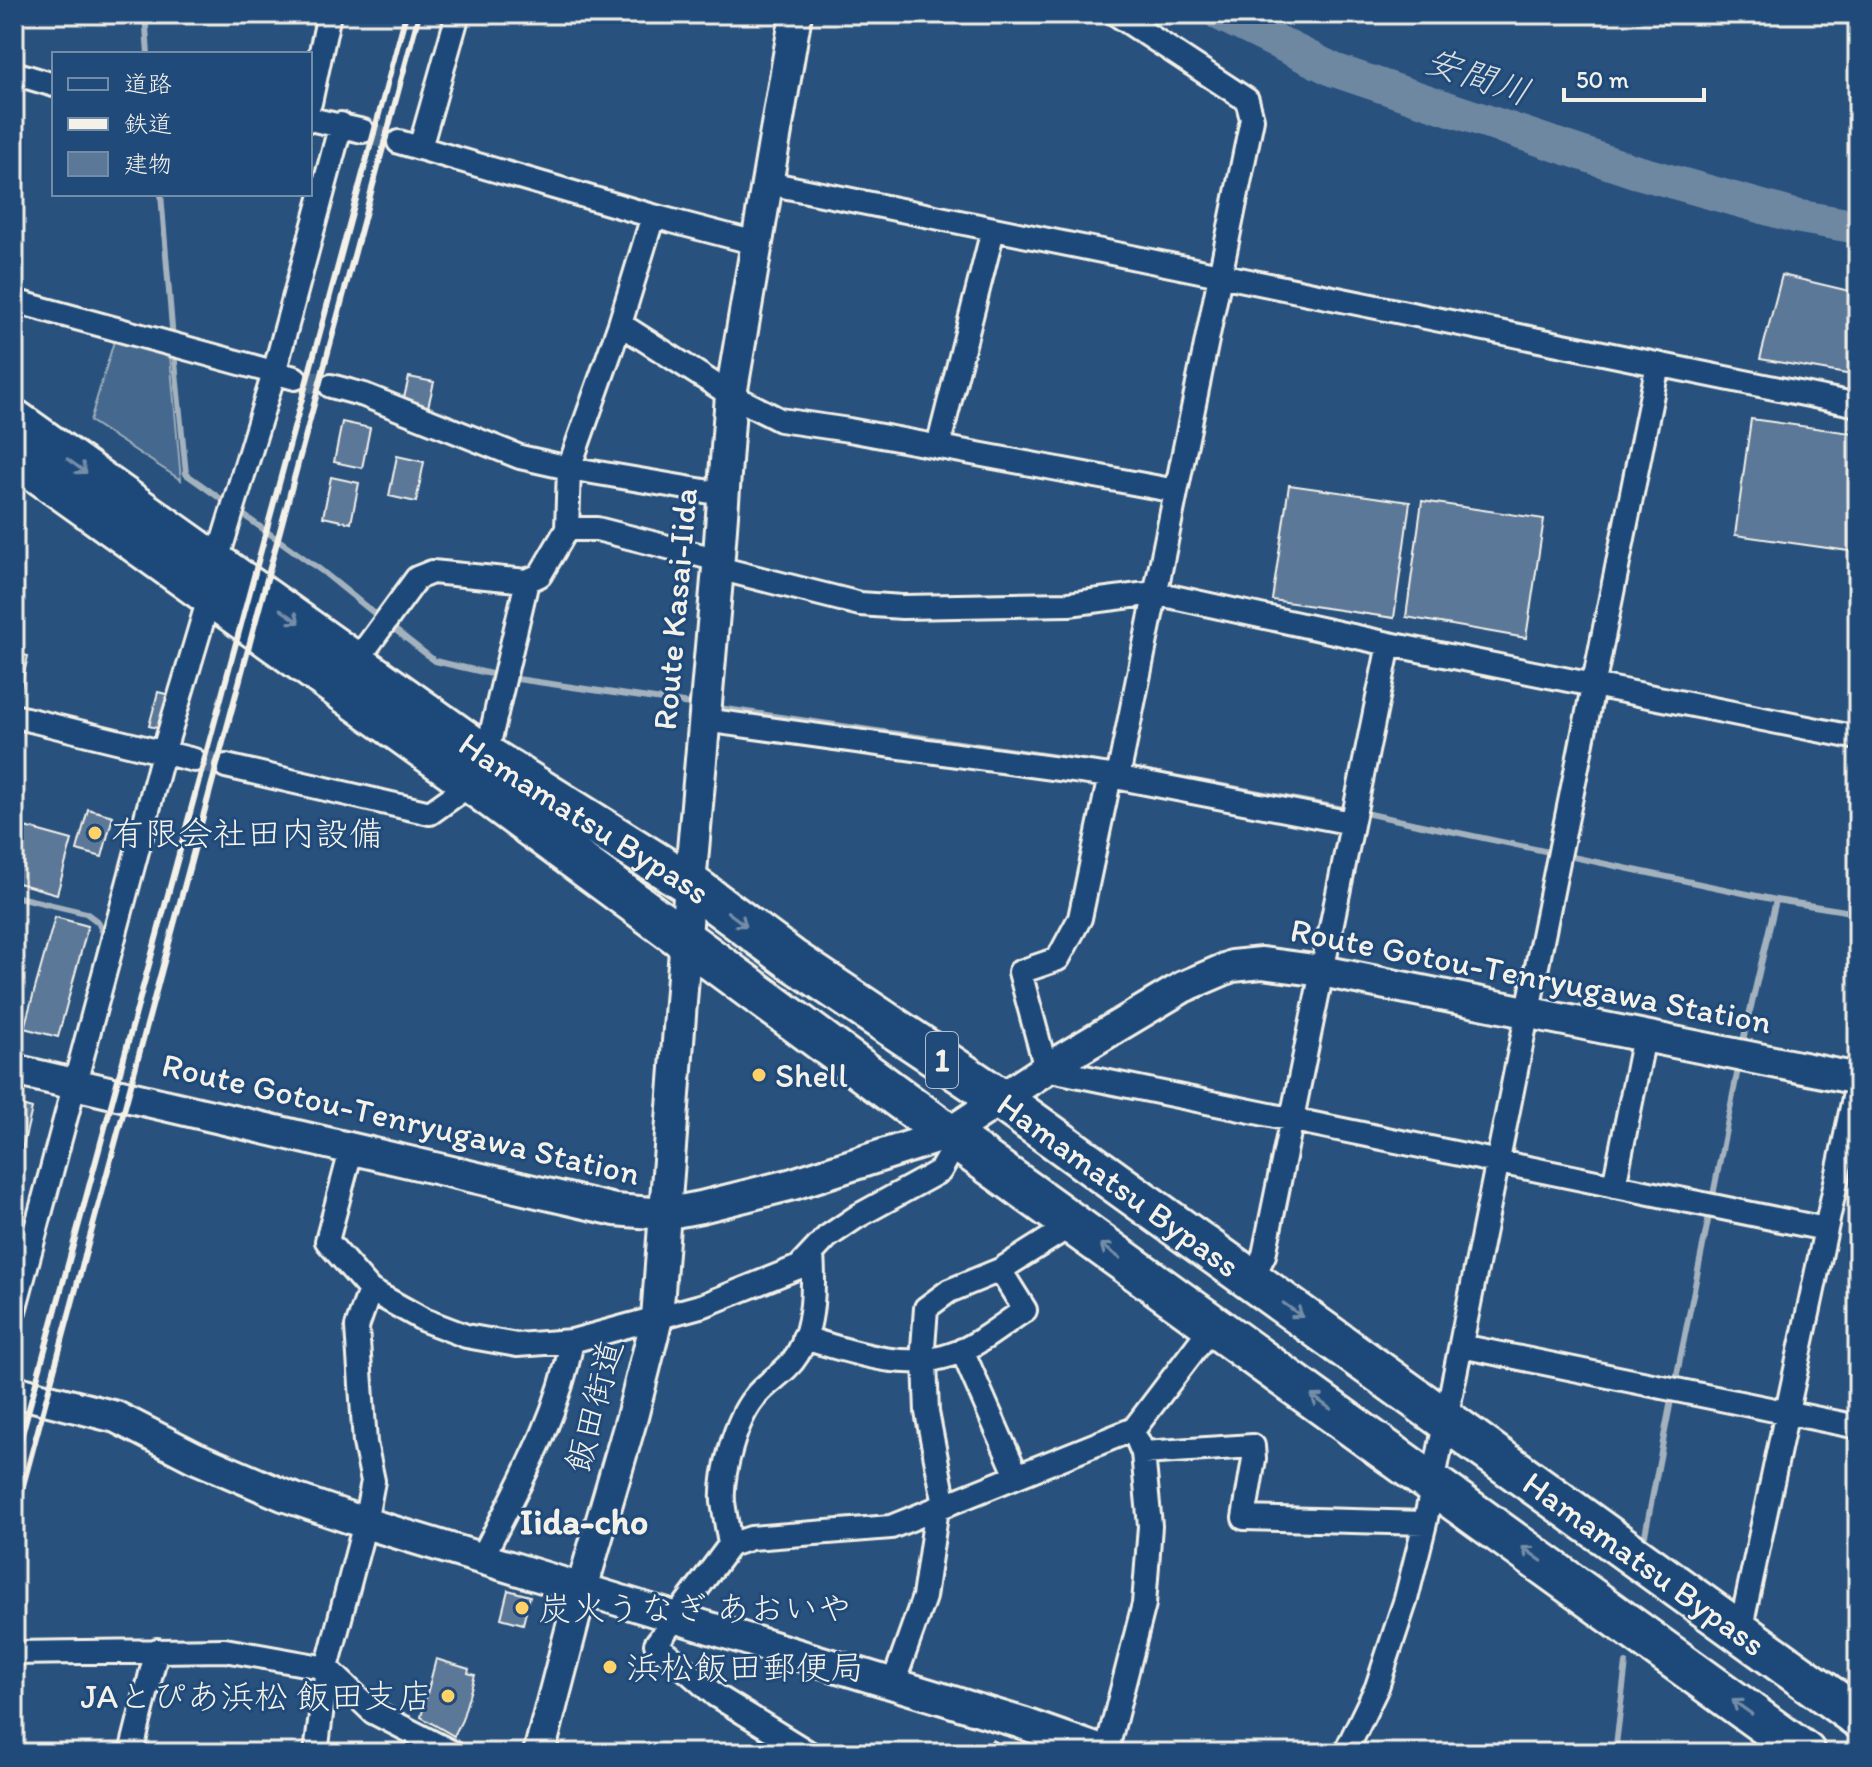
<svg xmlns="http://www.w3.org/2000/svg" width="1872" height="1767" viewBox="0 0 1872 1767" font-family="Itim,'Klee One',sans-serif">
<rect width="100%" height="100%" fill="#28517e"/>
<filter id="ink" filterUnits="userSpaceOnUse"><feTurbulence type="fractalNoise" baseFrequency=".0125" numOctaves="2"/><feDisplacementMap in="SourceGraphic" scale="16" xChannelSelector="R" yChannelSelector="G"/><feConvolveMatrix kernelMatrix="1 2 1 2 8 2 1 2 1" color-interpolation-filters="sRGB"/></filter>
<g filter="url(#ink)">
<!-- green -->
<path fill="#45688e" stroke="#9cacbb" stroke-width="2" d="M115 338 170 356 181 480 90 421Z"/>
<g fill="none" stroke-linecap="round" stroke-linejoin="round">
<!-- stream -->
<path stroke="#a4b2be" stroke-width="6" d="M145 14 148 54
M161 194 173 340
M174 352 186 474 322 571 380 618
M389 625 435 661 500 676
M510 678 697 705
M712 707 1111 765 1349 810
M1360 812 1776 900 1858 913
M14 896 86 913 98 922 103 933 97 960
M1743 1041 1776 900
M1712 1200 1737 1074
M1675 1384 1710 1211
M1645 1535 1672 1395
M1615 1753 1626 1663"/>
<!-- river -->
<path stroke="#6e88a2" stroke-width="34" d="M1220 14 1334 70 1634 171 1795 216 1858 227"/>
</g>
<!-- building -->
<path fill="#5b7899" stroke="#f4f1e8" stroke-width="2" d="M1782 275 1858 293V376L1760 359Z
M409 377 434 382 428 407 403 402Z
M1751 419 1858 434 1856 552 1735 535Z
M342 422 370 428 362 468 334 462Z
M397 456 424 462 416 502 389 496Z
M331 477 359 483 351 523 323 517Z
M1289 485 1410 502 1394 618 1272 600Z
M1422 501 1544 519 1526 638 1406 617Z
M14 653 28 656 19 696 14 695Z
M158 692 170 695 161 729 149 726Z
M88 809 113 816 102 857 77 850Z
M14 824 72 840 57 894 14 882Z
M55 917 88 926 58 1037 24 1028Z
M14 1104 32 1109 21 1154 14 1152Z
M508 1590 530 1596 523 1624 501 1618Z
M436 1659 469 1669 468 1673 475 1675 462 1720 454 1736 421 1717Z
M992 1740 1014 1751 1013 1753H986Z"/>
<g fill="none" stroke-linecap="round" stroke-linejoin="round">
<!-- street-tunnel -->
<path stroke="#47698e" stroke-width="22" stroke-dasharray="22 11" stroke-linecap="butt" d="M363 131 399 142
M295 378 331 386
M194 760 226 766"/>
<defs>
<path id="street" d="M1116 14 1247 100 1252 119 1118 777
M14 73 54 85
M310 103 329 14
M310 119 363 131
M399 142 653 216 756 243
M420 148 458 14
M768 183 1858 405
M14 301 295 378
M620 324 731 395 780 420 849 430 1176 491
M331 386 364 395 520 457 569 468 722 494
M938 447 993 230
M567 529H597L719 560
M216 564 274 373 341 124
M718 568 860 604 902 607 1069 604 1155 593 1389 644 1858 738
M355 663 417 578 432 572 527 581
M14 716 194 760
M704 720 1110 776 1352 823
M486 756 527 581 540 575 567 529 569 468 620 324 653 216
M226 766 430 813 472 783
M1110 776 1080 918 1058 959 1020 972 1046 1069 1825 1229
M352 1147 327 1241 370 1290 424 1320 466 1336 517 1345 572 1341 704 1305 799 1267 827 1237 858 1216 940 1171 957 1141
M1614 1186 1644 1037
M1251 1280 1264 1255 1389 644
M14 1311 164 750 210 595
M804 1338C854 1352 905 1373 956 1353 980 1344 1003 1324 1025 1310L1000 1270
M1461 1346 1858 1427
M962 1350 1017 1476
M922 1361 926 1308 949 1291 1000 1270 1073 1224
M925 1361 927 1412 945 1505
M1143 1453 1253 1446 1254 1459 1244 1518 1425 1523
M730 1545C728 1531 725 1516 723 1502 721 1473 736 1420 754 1398 766 1382 787 1372 797 1355 815 1326 814 1284 812 1253
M482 1558C518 1486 557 1421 572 1341
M1740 1632 1858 1079
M14 1653 225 1650 327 1668 373 1712 453 1753
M893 1684 924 1597 937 1508
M131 1753 157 1650
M316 1753 327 1668 365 1523 373 1481 365 1443 357 1327 370 1290
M809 1753 715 1695 656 1644 730 1545 751 1538 891 1527 1134 1429 1213 1325
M1106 1753 1144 1604 1150 1526 1143 1453 1138 1441
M1345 1753 1377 1687 1406 1599 1425 1523 1658 364"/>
<path id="secondary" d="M14 1070 615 1210 664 1214 701 1207 793 1184 948 1134 1046 1069 1183 987 1232 966 1262 963 1322 971 1858 1079
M14 1391 116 1417 194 1457 283 1495 365 1523 1022 1723 1107 1753
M539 1753 582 1588 632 1417 657 1318 690 884 718 568 731 395 796 14"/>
<g id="highway">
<path id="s1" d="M14 420 486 756 690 884 791 959 1000 1099 1858 1717"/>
<path d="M14 455 472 783 948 1134 1805 1753"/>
</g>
</defs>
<!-- street casing -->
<use href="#street" stroke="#f4f1e8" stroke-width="28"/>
<!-- secondary casing -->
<use href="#secondary" stroke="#f4f1e8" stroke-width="36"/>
<!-- highway casing -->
<use href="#highway" stroke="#f4f1e8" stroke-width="46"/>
<!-- street -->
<use href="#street" stroke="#1f4a7a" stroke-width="22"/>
<!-- secondary -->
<use href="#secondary" stroke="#1f4a7a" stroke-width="30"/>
<!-- highway -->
<use href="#highway" stroke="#1f4a7a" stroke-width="40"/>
<!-- rail -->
<path stroke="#f4f1e8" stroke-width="6" d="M14 1464 406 14
M14 1519 419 14"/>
</g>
<!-- one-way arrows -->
<defs><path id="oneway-shaft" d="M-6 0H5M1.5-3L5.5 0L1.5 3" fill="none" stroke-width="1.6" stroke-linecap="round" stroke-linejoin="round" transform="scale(2)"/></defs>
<g stroke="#748da6">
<use href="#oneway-shaft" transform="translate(77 466) rotate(36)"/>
<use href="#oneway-shaft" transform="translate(290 616) rotate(35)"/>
<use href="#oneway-shaft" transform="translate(737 919) rotate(37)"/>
<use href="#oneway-shaft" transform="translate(1110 1251) rotate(-144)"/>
<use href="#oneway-shaft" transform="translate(1293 1310) rotate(36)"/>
<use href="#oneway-shaft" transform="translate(1321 1402) rotate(-144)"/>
<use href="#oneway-shaft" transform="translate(1532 1554) rotate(-144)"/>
<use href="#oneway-shaft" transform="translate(1742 1707) rotate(-144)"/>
</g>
</g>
<!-- markers -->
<g fill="#ffd166" stroke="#1f4a7a" stroke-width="3">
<circle cx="95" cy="833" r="8"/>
<circle cx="759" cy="1075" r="8"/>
<circle cx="522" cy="1608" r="8"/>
<circle cx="610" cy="1667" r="8"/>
<circle cx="448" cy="1696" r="8"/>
</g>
<g text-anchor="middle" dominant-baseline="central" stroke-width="6" stroke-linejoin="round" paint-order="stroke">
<!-- shield labels -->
<rect fill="#1f4a7a" stroke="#b4bfc7" stroke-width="2" x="926" y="1032" width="32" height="56" rx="6"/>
<g font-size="32" font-weight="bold" fill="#f4f1e8">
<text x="942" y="1060">1</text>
</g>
<!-- street labels -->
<g font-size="34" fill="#f4f1e8" stroke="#1f4a7a">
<text transform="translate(675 609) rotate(-85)">Route Kasai-Iida</text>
<text stroke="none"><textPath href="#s1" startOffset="696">Hamamatsu Bypass</textPath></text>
<text transform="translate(1531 976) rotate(11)">Route Gotou-Tenryugawa Station</text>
<text transform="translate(401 1119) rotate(13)">Route Gotou-Tenryugawa Station</text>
<text stroke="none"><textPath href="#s1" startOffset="1344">Hamamatsu Bypass</textPath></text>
<text transform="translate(594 1406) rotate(-75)">飯田街道</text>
<text stroke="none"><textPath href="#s1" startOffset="1992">Hamamatsu Bypass</textPath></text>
</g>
<!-- poi labels -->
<g font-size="34" fill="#f4f1e8" stroke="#1f4a7a" text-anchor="start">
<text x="111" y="833">有限会社田内設備</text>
<text x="775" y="1075">Shell</text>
<text x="538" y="1608">炭火うなぎ あおいや</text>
<text x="626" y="1667">浜松飯田郵便局</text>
<text x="432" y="1696" text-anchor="end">JAとぴあ浜松 飯田支店</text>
</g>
<!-- water labels -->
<g font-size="36" font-style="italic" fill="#d9dcda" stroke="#1f4a7a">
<text transform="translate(1478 76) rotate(19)">安間川</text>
</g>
<!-- neighbourhood labels -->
<g font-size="36" font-weight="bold" fill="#f4f1e8" stroke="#1f4a7a">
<text x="584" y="1521">Iida-cho</text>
</g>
</g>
<!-- margin -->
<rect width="1872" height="1767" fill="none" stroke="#1f4a7a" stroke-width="48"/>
<rect x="24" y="24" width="1824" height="1719" fill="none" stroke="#f4f1e8" stroke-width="3" filter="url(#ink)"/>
<!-- legend -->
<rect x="52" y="52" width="260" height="144" fill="#1f4a7a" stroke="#748da6" stroke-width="2"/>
<rect x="68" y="78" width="40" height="12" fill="#1f4a7a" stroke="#748da6" stroke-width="2"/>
<text x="124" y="92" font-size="24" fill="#f4f1e8">道路</text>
<rect x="68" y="118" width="40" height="12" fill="#f4f1e8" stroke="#748da6" stroke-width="2"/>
<text x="124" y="132" font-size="24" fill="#f4f1e8">鉄道</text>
<rect x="68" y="152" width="40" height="24" fill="#5b7899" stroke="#748da6" stroke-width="2"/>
<text x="124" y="172" font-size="24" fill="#f4f1e8">建物</text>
<!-- scale -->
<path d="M1564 88v12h140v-12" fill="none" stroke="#f4f1e8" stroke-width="4"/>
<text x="1576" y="88" font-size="24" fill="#f4f1e8" stroke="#1f4a7a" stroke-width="6" paint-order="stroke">50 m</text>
</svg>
